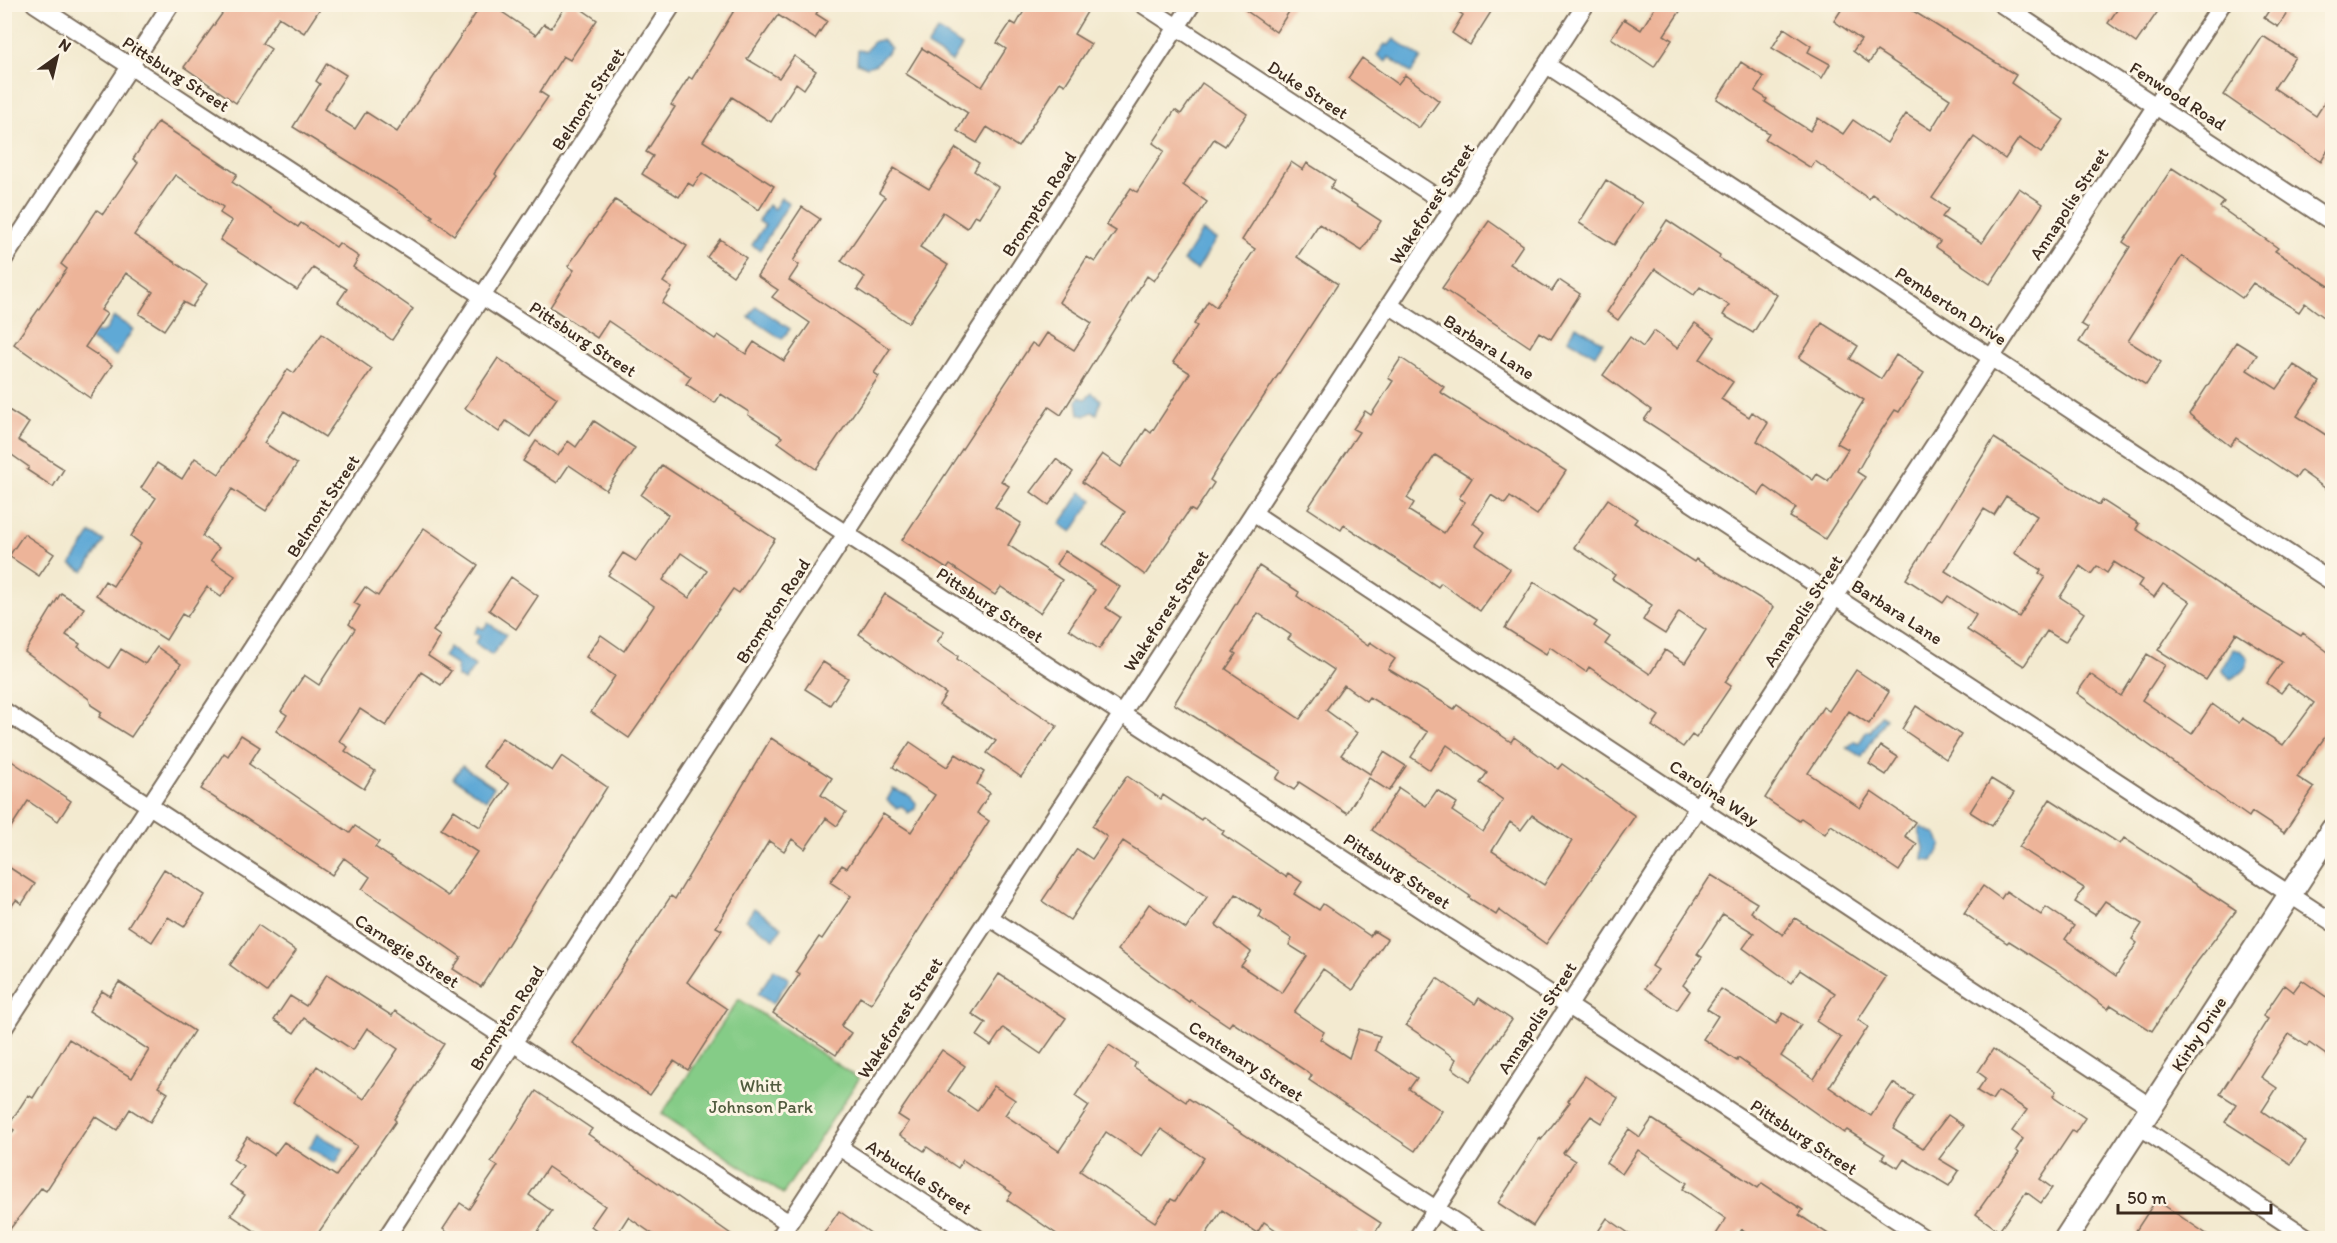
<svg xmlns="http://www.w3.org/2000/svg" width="2337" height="1243" viewBox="0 0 2337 1243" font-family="Itim,sans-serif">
<rect width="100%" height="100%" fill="#fcf5e5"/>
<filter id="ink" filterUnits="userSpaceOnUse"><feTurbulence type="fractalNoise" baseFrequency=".0167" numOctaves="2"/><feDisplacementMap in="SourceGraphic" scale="12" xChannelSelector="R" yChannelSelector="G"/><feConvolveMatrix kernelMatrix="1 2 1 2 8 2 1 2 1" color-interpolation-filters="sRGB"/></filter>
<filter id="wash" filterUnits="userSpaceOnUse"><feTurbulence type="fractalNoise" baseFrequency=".008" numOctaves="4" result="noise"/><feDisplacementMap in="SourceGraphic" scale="24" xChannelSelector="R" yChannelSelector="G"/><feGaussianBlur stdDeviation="1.35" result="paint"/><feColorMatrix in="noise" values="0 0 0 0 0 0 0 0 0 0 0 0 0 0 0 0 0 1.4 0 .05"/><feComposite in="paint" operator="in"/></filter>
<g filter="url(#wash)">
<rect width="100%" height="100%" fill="#f3ead0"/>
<!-- green -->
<path fill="#85cc87" stroke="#607b52" stroke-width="1.5" d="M739 999 859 1079 783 1194 662 1114Z"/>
<!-- water -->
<path fill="#5ea9d6" stroke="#4c6a7a" stroke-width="1.5" d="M938 30 962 46 952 62 927 46Z
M1394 39 1421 58 1411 73 1389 57 1386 62 1377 55 1385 44 1388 46Z
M882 40 891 48 876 64 867 67 857 63 858 50 865 51 875 41Z
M781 198 789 203 760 250 752 245 765 225 758 221 768 205 774 209Z
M1202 231 1216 239 1197 270 1183 261Z
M756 306 790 329 782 339 749 317Z
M114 317 133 329 116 356 86 337 90 331 99 333 106 330Z
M1576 326 1603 342 1595 355 1568 339Z
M1092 393 1101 400 1097 414 1092 412 1085 416 1079 414 1077 401 1079 397 1085 399Z
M1081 492 1093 500 1072 532 1060 524Z
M91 533 104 541 84 572 71 564Z
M488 623 506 635 492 655 475 643 480 636 474 633 478 626 483 629Z
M449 647 475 666 464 681 457 676V666L443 656Z
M2233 649 2241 651 2248 657C2248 670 2240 673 2231 679L2221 670Z
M1881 715 1886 718 1862 757 1847 748 1855 741 1859 743 1867 731 1870 732Z
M462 766 494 787 486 800 453 778Z
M893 789 910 796 916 803 915 809 908 813 902 806 896 808 887 800Z
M1921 827 1937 835 1942 845 1933 861 1923 860 1924 847 1919 831Z
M754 908 782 927 774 939 746 920Z
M774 969 789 979 773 1004 758 994Z
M317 1134 344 1149 336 1163 309 1148Z"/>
<g id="blocks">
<!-- building -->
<path fill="#edb499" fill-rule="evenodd" d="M229 4H323L304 33 279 17 262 43 271 49 236 103 184 67Z
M482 4H490L536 35 544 24 551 28 567 4H574L597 20 570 60 563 56 540 92 548 97 495 174 497 176 454 235 431 218 433 216 390 187 293 127 320 84 316 81 327 63 346 75 324 109 355 129 366 112 397 132Z
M738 4H822L816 14 827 21 815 39 778 15 747 59 779 78 794 56 816 71 804 89 796 83 771 122 732 97 703 141 774 186 759 210 702 173 693 186 688 183 679 197 642 174 653 156 646 152 675 107 671 105 689 77 692 79Z
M1028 4H1074L1087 12 1074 34 1091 44 1065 85 1060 82 1018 147 987 127 977 143 957 131 968 113 906 74 922 48 982 87 1006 49 997 43 1011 22 1016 25Z
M1237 4H1294L1276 32Z
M1447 4H1496L1470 45 1452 33 1463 15Z
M1657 4H1685L1664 35 1672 40 1654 67 1611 38 1624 19 1641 30Z
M1845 4H1902L2016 75 2011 83 2064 120 2041 153 2019 138 2005 159 1974 137 1932 198 1948 209 1942 217 1982 243 2019 188 2043 204 1990 284 1936 247 1940 242 1872 194 1869 199 1815 161 1811 168 1765 139 1769 133 1717 99 1741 62 1764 77 1755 91 1767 99 1765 102 1810 131 1818 118 1843 134 1853 120 1887 143 1906 114 1931 130 1950 99 1877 51 1869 63 1853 51 1861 40 1834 21Z
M2121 4H2163L2136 43 2108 23Z
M2273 4H2293L2278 27 2264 18Z
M1784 28 1811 46 1808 52 1830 64 1822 78 1772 48Z
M2263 36 2295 57 2274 88 2316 116 2332 91V143L2321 162 2224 95Z
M1362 58 1398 84 1405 75 1439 101 1419 128 1348 78Z
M1202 83 1247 114 1225 146 1214 139 1183 185 1207 202 1154 281 1147 276 1061 415 1049 407 1001 481 1009 486 995 507 1021 523 1008 545 1062 580 1040 613 1001 587 995 595 950 565 947 569 902 540 1032 343 1038 347 1047 333 1074 350 1092 323 1059 302 1087 257 1095 262 1116 231 1106 225 1131 188 1137 192 1164 151 1153 143 1175 110 1181 114Z
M158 122 237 174 232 182 298 227 301 223 336 247 339 243 359 257 353 267 413 309 392 340 338 302 347 289 313 268 297 290 220 240 232 221 220 213 223 207 175 175 134 235 207 284 192 307 183 302 164 330 139 314 153 292 126 273 101 310 107 314 85 347 112 365 90 398 14 344 67 269 61 264 97 210 103 214 138 163 133 159Z
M956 148 979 163 974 171 998 187 979 217 975 215 967 228 943 212 920 247 948 265 908 323 857 289 865 277 841 261 885 197 879 193 894 168 929 189Z
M1291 162 1303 170 1307 163 1335 181 1330 188 1381 221 1362 251 1319 224 1297 257 1338 284 1229 449 1210 480 1214 483 1195 512 1190 509 1145 575 1103 544 1125 512 1082 482 1102 454 1121 467 1146 429 1151 433 1190 373 1173 362 1197 326 1194 324 1208 301 1216 307 1255 249 1242 240Z
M2172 168 2224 202 2220 207 2278 248 2275 251 2332 288V323L2305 303 2299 312 2253 283 2242 298 2182 256 2128 341 2161 362 2146 385 2079 342 2088 328 2081 324 2130 247 2123 242Z
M1606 180 1642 203 1614 245 1579 223Z
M615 200 687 246 663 282 672 288 662 303 715 339 718 335 746 354 754 342 784 361 810 323 772 297 778 290 757 276 802 207 820 219 793 261 799 265 789 280 890 349 874 373 879 376 816 469 778 442 782 437 748 415 749 412 721 394 715 403 686 384 691 377 608 321 597 338 550 307 574 270 568 266Z
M1667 220 1720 255 1719 258 1777 295 1753 333 1723 315 1729 305 1700 287 1694 295 1655 269 1618 320 1607 312Z
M1489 221 1523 245 1510 264 1552 291 1559 280 1580 294 1551 339 1539 332 1530 347 1442 288Z
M720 239 746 258 733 276 707 257Z
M1695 323 1715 337 1700 359 1733 382 1721 399 1749 417 1752 412 1768 423 1757 441 1813 480 1817 474 1828 481 1848 449 1837 443 1864 400 1799 358 1822 323 1858 346 1850 359 1881 379 1896 355 1924 373 1899 412 1895 410 1875 440 1857 472 1865 477 1825 539 1790 517 1796 508 1765 486 1759 495 1644 420 1651 410 1603 375 1630 337 1643 347 1654 331 1677 348Z
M322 334 372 369 325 437 284 411 264 443 297 464 266 511 232 489 202 536 219 548 211 560 235 576 221 597 207 587 187 617 182 614 166 640 96 595 105 581 113 586 141 544 131 536 156 498 141 488 157 463 182 479 195 458 219 474 288 369 294 373Z
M2236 342 2257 355 2247 370 2277 389 2294 365 2320 382 2297 416 2332 439V493L2301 471 2296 478 2236 438 2230 446 2189 414Z
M498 358 557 398 530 437 506 421 499 432 465 408Z
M1401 358 1444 387 1440 392 1566 471 1537 515 1510 497 1505 504 1491 495 1473 523 1485 532 1476 545 1510 569 1480 611 1441 583 1438 587 1344 525 1341 530 1308 508 1359 432 1353 429 1365 411 1371 415 1393 381 1388 378ZM1435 455 1472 478 1459 498 1465 502 1444 533 1409 511 1414 503 1407 498Z
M4 407 29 423 18 440 64 469 53 487 27 470 29 467 9 453 4 460Z
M594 421 635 448 606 490 569 465 557 483 523 461 536 441 558 456 568 441 576 447Z
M1994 438 2099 505 2102 500 2139 524 2136 529 2224 588 2301 636 2303 633 2332 655V727L2297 777 2314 788 2284 833 2252 812 2249 817 2232 805 2077 693 2090 674 2121 696 2147 654 2165 665 2142 700 2192 734 2212 704 2239 723 2242 718 2283 745 2314 703 2288 684 2281 693 2267 683 2282 662 2236 633 2206 680 2158 650 2190 602 2163 584 2154 597 2138 586 2142 580 2114 562 2107 573 2097 566 2091 574 2080 566 2060 597 2084 613 2065 642 2047 631 2024 666 1967 630 1976 615 1948 596 1943 603 1906 579ZM2006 496 2037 516 2014 553 2041 570 2039 573 2045 577 2019 617 1945 571 1984 509 1994 515Z
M1056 459 1073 472 1049 505 1031 492Z
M662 465 775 539 739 593 733 589 629 738 591 712 615 676 586 657 601 635 624 651 654 606 608 575 623 553 636 561 668 515 641 495ZM681 553 707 571 689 598 663 580Z
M1608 499 1637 519 1634 523 1694 562 1696 559 1774 607 1725 682 1731 686 1696 738 1692 735 1683 747 1652 726 1659 716 1589 667 1586 672 1550 647 1546 654 1505 628 1534 582 1597 622 1594 626 1610 637 1605 644 1650 674 1665 650 1685 663 1706 630 1679 612 1665 634 1643 620 1652 605 1612 579 1615 575 1574 547Z
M424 528 478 565 433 631 440 636 428 656 451 671 441 685 421 672 386 726 360 709 339 741 348 747 345 751 375 771 364 789 276 731 287 715 281 711 304 675 319 685 355 629 349 624 360 606 354 603 365 587 378 596Z
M24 534 54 554 39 576 9 556Z
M1065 551 1120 587 1106 608 1120 617 1099 649 1069 629 1095 590 1056 564Z
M1259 566 1299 592 1297 596 1368 646 1370 642 1395 659 1388 669 1454 709 1457 705 1511 742 1514 737 1558 769 1562 764 1635 816 1546 944 1499 910 1496 915 1469 898 1470 896 1372 830 1399 788 1426 806 1437 790 1457 803 1452 811 1483 832 1503 800 1480 783 1487 773 1447 745 1430 770 1411 757 1428 732 1369 697 1366 701 1344 685 1326 710 1357 733 1341 755 1370 774 1384 752 1406 766 1389 791 1369 778 1347 813 1299 782 1294 790 1276 779 1281 771 1174 704ZM1258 613 1291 635 1288 639 1334 670 1300 719 1226 669 1236 654 1233 652ZM1532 815 1572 841 1544 885 1492 851 1510 822 1521 830Z
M511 577 538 596 516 629 489 610Z
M61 593 84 608 66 635 80 644 78 647 109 668 121 649 145 664 157 647 181 664 131 737 99 717 102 712 91 705 89 699 25 652Z
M885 594 944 632 937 642 958 656 957 659 1057 726 1021 777 987 753 996 741 939 705 946 694 859 634Z
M823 662 848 678 830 705 805 689Z
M1856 670 1889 692 1869 724 1849 711 1808 773 1860 808 1871 792 1915 822 1905 836 1917 844 1899 871 1831 825 1825 834 1801 818 1799 821 1765 798 1823 707 1829 711Z
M1916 706 1961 735 1946 759 1902 729Z
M241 735 260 747 249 764 350 833 355 826 379 842 375 847 448 896 477 852 441 829 454 810 480 827 509 784 483 766 502 738 552 771 562 756 607 787 481 987 453 969 461 957 362 889 370 877 344 858 332 875 201 789 224 753 228 756Z
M771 738 832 778 821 795 846 812 837 826 826 818 805 849 792 839 784 851 769 841 716 927 722 930 687 982 727 1009 688 1070 674 1061 650 1095 572 1043 671 896 675 899Z
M910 742 947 767 956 754 984 772 977 784 990 793 977 813 989 821 871 1004 860 997 841 1026 851 1033 836 1055 773 1013 800 974 796 971 819 937 822 939 851 896 830 882 842 865 847 868 883 814 911 832 935 795 893 767Z
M1881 746 1898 757 1886 775 1869 764Z
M4 756 71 801 58 821 28 801 4 838Z
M1127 776 1161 799 1163 795 1201 820 1203 817 1224 831 1222 834 1286 877 1288 873 1302 882 1294 894 1319 910 1323 904 1370 936 1374 931 1387 939 1353 990 1323 969 1294 1012 1324 1032 1320 1039 1349 1058 1359 1029 1380 1036 1375 1050 1417 1078 1409 1089 1442 1111 1415 1151 1309 1080 1312 1075 1232 1022 1229 1026 1190 1000 1189 1002 1118 950 1149 904 1186 929 1207 897 1163 867 1123 841 1070 920 1042 901 1077 849 1092 859 1107 837 1092 826ZM1236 894 1262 911 1259 917 1292 939 1289 945 1307 956 1282 993 1241 966 1251 952 1216 925Z
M1991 779 2014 793 1992 826 1970 812Z
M2050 799 2120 844 2124 838 2236 911 2197 962 2152 1031 2111 1005 2108 1009 2058 972 2009 941 2007 943 1964 913 1983 886 2001 899 2006 891 2041 915 2046 907 2074 926 2065 939 2116 976 2137 943 2132 939 2142 924 2105 901 2095 915 2075 902 2084 888 2019 847Z
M4 864 35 884 22 904 16 900 4 917Z
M164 869 205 895 184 927 168 917 152 942 128 926Z
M1711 875 1757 903 1751 912 1783 935 1795 918 1886 977 1858 1020 1868 1027 1829 1087 1871 1116 1893 1083 1914 1096 1893 1129 1923 1148 1948 1115 1964 1126 1939 1159 1959 1171 1949 1186 1904 1159 1898 1168 1882 1158 1885 1154 1847 1130 1844 1133 1738 1058 1737 1061 1703 1039 1718 1016 1707 1009 1721 989 1776 1024 1783 1013 1801 1025 1781 1056 1814 1079 1841 1038 1816 1021 1835 993 1800 970 1791 983 1743 948 1754 933 1723 914 1697 954 1702 957 1683 985 1690 991 1677 1010 1645 988 1658 970 1652 966Z
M258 925 296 951 267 992 230 965Z
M327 974 392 1016 395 1011 444 1044 394 1119 396 1121 314 1239H267L231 1215 245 1195 230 1185 243 1166 233 1159 247 1137 274 1155 284 1142 336 1176 357 1146 293 1102 317 1066 364 1099 398 1049 367 1028 353 1050 304 1018 294 1033 274 1020 290 996 306 1006Z
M999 974 1066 1018 1041 1054 1003 1028 991 1046 977 1036 986 1023 972 1014Z
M1437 978 1475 1004 1479 998 1512 1020 1470 1081 1452 1068 1456 1059 1406 1025Z
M2302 980 2332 1001V1059L2309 1043 2307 1046 2289 1034 2261 1077 2277 1088 2262 1111 2306 1142 2291 1164 2225 1122 2236 1104 2220 1094 2268 1019 2263 1016 2284 985 2293 992Z
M119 982 194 1031 158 1087 168 1093 150 1122 130 1109 117 1130 95 1116 46 1191 41 1188 4 1237V1144L14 1130 8 1126 28 1095 33 1098 69 1039 132 1078 149 1050 89 1011 102 991 110 996Z
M1109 1045 1136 1063 1134 1067 1186 1102 1188 1098 1381 1223 1372 1238 1359 1229 1353 1239H1289L1264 1222 1257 1233 1222 1210 1203 1239H1064L1007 1200 1012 1193 963 1160 958 1168 927 1147 924 1151 900 1135 909 1122 898 1115 942 1050 965 1066 948 1091 977 1111 994 1086 1015 1100 1005 1115 1059 1151 1089 1106 1075 1096ZM1161 1129 1204 1158 1175 1201 1171 1199 1155 1222 1080 1171 1106 1132 1142 1156Z
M1993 1049 2056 1091 2053 1096 2085 1118 2075 1133 2072 1131 2040 1179 2052 1188 2041 1203 2026 1192 1999 1231 1976 1214 2019 1153 2016 1150 2023 1139 2012 1131 2027 1110 1998 1091 1992 1100 1977 1091 1986 1078 1978 1072Z
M1585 1076 1618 1098 1602 1123 1591 1116 1563 1153 1575 1161 1533 1226 1498 1203 1540 1138 1541 1140 1570 1102 1568 1101Z
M536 1091 592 1129 588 1134 738 1239H660L628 1217 614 1239H609L591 1226 605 1206 548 1167 529 1195 552 1211 533 1239H456L443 1229 460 1203 469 1209 498 1166 491 1162Z
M1652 1119 1758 1188 1762 1183 1803 1210 1799 1215 1836 1239H1757L1742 1229 1736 1239H1713L1726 1219 1683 1189 1687 1183 1638 1150 1622 1174 1606 1163 1629 1129 1640 1137Z
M2156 1200 2214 1239H2144L2135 1232Z
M839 1211 879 1239H820Z
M1607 1218 1637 1239H1593Z"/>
</g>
</g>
<g filter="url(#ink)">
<use href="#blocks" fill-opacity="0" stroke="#7b6d5c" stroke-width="1.5"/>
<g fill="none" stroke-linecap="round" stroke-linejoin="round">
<defs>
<path id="minor" d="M35 4 1924 1238
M1142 4 1453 208
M2001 4 2332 222
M1547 65 2332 582
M4 259 171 4
M1389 305 2332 922
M1253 513 2151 1107
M4 711 789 1223
M989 917 1480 1238
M4 1028 673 4
M2139 1126 2308 1238
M839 1147 977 1238
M386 1238 1192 4
M779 1238 1586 4
M1417 1238 2222 4"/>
<path id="secondary" d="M2066 1238 2332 830"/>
</defs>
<!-- minor casing -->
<use href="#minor" stroke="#7b6d5c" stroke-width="20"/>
<!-- secondary casing -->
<use href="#secondary" stroke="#7b6d5c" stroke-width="26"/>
<!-- minor -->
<use href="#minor" stroke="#fff" stroke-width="16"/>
<!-- secondary -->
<use href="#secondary" stroke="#fff" stroke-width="22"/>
</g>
</g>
<g text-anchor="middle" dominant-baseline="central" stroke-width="6" stroke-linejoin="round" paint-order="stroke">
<!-- street labels -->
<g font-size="18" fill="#3b2a1e" stroke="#fcf5e5">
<text transform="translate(176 74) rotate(33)">Pittsburg Street</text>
<text transform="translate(1308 90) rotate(33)">Duke Street</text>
<text transform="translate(2178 96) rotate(33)">Fenwood Road</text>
<text transform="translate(588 99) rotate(-57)">Belmont Street</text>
<text transform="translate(1039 204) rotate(-57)">Brompton Road</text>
<text transform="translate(1432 204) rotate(-57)">Wakeforest Street</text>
<text transform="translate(2069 204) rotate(-57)">Annapolis Street</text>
<text transform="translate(1951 306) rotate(33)">Pemberton Drive</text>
<text transform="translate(583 339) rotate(33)">Pittsburg Street</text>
<text transform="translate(1489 347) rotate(33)">Barbara Lane</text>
<text transform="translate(323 506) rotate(-57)">Belmont Street</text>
<text transform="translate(990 605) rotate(33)">Pittsburg Street</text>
<text transform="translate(773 611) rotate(-57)">Brompton Road</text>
<text transform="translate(1166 611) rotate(-57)">Wakeforest Street</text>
<text transform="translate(1803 611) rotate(-57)">Annapolis Street</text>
<text transform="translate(1897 612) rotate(33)">Barbara Lane</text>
<text transform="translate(1714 793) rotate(34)">Carolina Way</text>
<text transform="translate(1397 871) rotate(33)">Pittsburg Street</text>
<text transform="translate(407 951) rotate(33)">Carnegie Street</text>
<text transform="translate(507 1018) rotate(-57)">Brompton Road</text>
<text transform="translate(900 1018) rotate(-57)">Wakeforest Street</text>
<text transform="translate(1537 1018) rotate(-57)">Annapolis Street</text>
<text transform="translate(2199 1034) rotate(-57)">Kirby Drive</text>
<text transform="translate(1246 1061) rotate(33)">Centenary Street</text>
<text transform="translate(1804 1137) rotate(33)">Pittsburg Street</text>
<text transform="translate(919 1177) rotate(33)">Arbuckle Street</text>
</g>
<!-- park labels -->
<g font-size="18" fill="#515b3e" stroke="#fcf5e5">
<text x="761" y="1086">Whitt<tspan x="761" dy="21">Johnson Park</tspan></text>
</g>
</g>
<!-- margin -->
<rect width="2337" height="1243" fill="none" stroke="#fcf5e5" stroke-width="24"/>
<!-- north arrow -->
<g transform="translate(57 57) rotate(34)" stroke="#fcf5e5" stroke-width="4.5" paint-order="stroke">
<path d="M0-4.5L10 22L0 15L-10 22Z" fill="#3b2a1e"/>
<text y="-9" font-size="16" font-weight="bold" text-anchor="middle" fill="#3b2a1e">N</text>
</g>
<!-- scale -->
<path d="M2118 1204v9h153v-9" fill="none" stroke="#3b2a1e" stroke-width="3"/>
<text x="2127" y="1204" font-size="18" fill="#3b2a1e" stroke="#fcf5e5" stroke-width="4.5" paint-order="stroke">50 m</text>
</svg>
